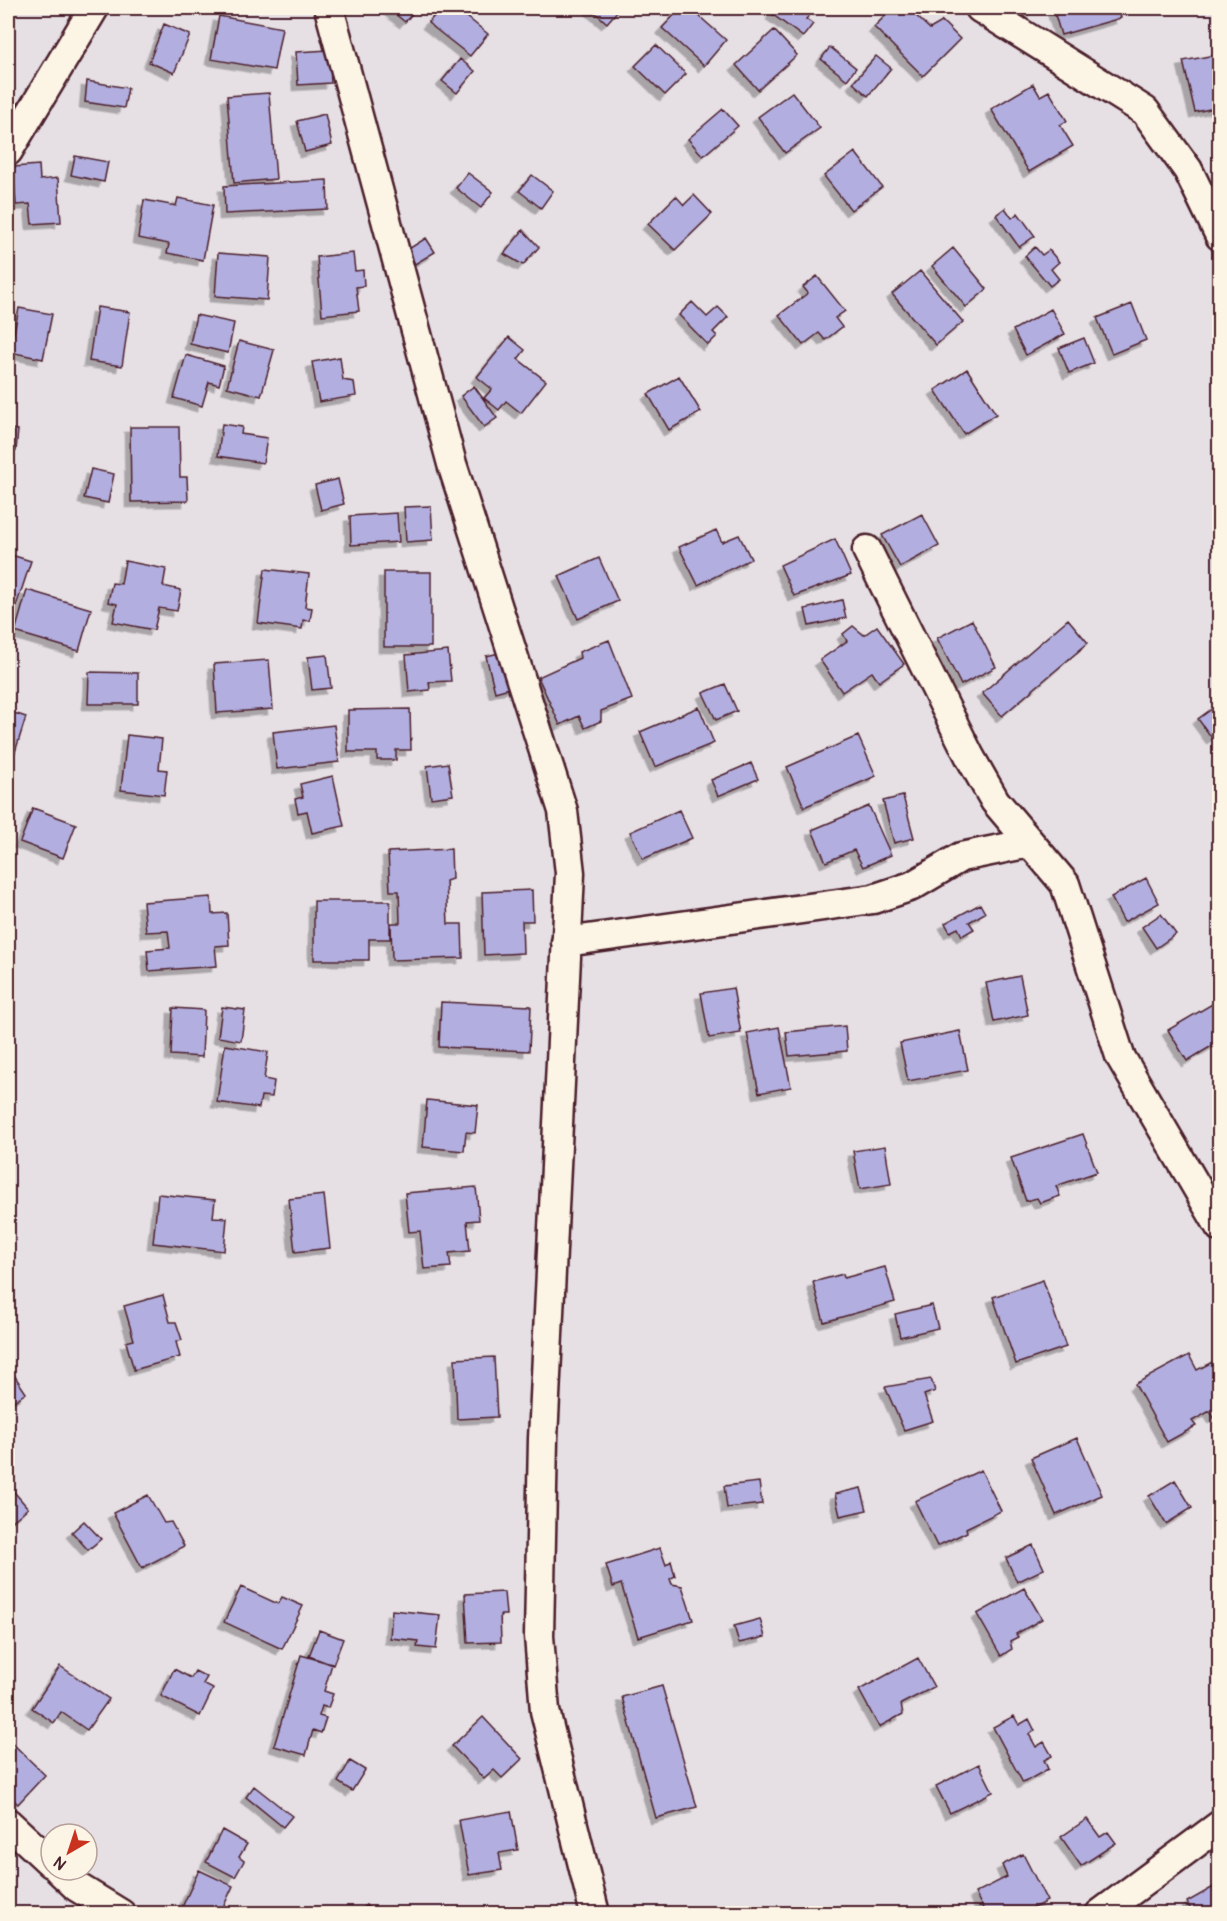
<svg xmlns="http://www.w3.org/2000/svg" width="1227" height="1921" viewBox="0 0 1227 1921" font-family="Pangolin,sans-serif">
<defs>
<filter id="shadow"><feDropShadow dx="-5.5" dy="5.5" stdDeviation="0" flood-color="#0004"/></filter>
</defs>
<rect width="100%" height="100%" fill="#e6e0e4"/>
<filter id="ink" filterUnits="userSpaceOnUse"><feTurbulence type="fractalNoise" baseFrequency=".0167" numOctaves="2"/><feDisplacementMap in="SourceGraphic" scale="12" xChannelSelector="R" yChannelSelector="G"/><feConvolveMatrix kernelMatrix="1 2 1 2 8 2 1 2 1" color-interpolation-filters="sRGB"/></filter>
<g filter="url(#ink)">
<!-- building -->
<path fill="#b2afe0" stroke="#4a1f2b" stroke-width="1.5" filter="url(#shadow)" d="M388 8H417L405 22Z
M441 8H456L488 34 470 56 428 23Z
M590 8H620L607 23Z
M681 8H690L726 40 704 66 662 28Z
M777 8H794L796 10 798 8H811L814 10 806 19 813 24 803 37 772 14Z
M893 8H908L930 29 942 22 941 20 960 39 923 76 874 27Z
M1023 8H1036L1028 14Z
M1053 8H1118L1121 18 1061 35Z
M219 16 282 28 274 70 211 59Z
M164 24 190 35 174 73 149 62Z
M774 30 797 55 758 90 736 65Z
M656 45 686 74 665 95 635 66Z
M830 47 856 68 847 80 821 59Z
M329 50 331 83 298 85 296 52Z
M1220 54V107L1195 112 1183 61Z
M876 56 891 68 868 96 853 83Z
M460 59 475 71 457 93 442 81Z
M87 81 128 88 124 108 85 102Z
M1033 84 1040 96 1049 91 1067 121 1060 125 1073 146 1029 172 991 109Z
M792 92 820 128 785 153 758 117Z
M269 93 276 179 234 183 227 96Z
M723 109 738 126 703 156 688 139Z
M325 114 332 145 305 152 297 121Z
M855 152 882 187 851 210 824 176Z
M75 156 108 162 104 182 71 175Z
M39 165 40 180 58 178 61 222 32 224 30 204 16 205 13 167Z
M468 173 493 192 481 208 456 188Z
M532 175 553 191 541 208 519 191Z
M327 180 328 209 225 214 224 186Z
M694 195 712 214 675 250 648 224 676 196 684 205Z
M178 198 213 205 203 260 167 253 169 244 138 238 144 200 176 206Z
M1005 208 1012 218 1018 213 1035 236 1019 247 996 215Z
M523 230 539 247 523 265 504 254Z
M426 238 435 252 415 264 407 250Z
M1035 247 1042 255 1049 250 1059 262 1051 269 1059 279 1050 286 1025 256Z
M953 248 987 289 966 307 932 266Z
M218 253 270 257 267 300 215 296Z
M353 253 355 271 363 270 364 286 356 287 359 311 322 315 317 257Z
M920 271 963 322 936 345 892 294Z
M817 276 845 311 835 318 842 327 825 340 819 333 803 345 779 315 808 293 803 287Z
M692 302 707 317 718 307 728 317 713 332 717 336 708 345 679 315Z
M1132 304 1146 340 1112 354 1097 318Z
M97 307 130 312 122 366 89 361Z
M19 308 52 314 43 359 10 352Z
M1051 309 1065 334 1026 355 1013 330Z
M196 315 234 323 228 353 190 344Z
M509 337 525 350 518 359 546 381 521 413 506 401 499 410 484 398 492 389 477 377Z
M1084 338 1094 363 1069 373 1059 348Z
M239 341 274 350 261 396 227 387Z
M186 355 224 366 219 385 209 382 202 406 174 398Z
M340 357 343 380 354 382 356 396 319 402 312 362Z
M967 369 996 414 964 434 935 390Z
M679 376 701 412 669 430 648 394Z
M474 386 497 418 484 427 461 396Z
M222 424 242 427 241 434 267 438 263 463 218 456Z
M130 427H179L180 477H187L188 501 131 502Z
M8 429 18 430 16 451 8 450Z
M91 469 114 474 108 503 84 498Z
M338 479 344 504 321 510 315 485Z
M431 506 433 540 406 542 404 507Z
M397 513 399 542 351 545 350 516Z
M922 514 939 546 900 567 882 535Z
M716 530 722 542 739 535 751 559 698 585 679 547Z
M835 539 851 575 794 596 780 565Z
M8 554 31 561 9 628H8Z
M599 558 618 601 578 619 559 576Z
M125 561 166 569 163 586 181 590 177 611 159 608 154 630 113 622 117 604 108 602 112 583 121 584Z
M265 569 309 574 305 607 312 608 310 621 303 620 302 629 258 623Z
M384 572H431V647H384Z
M27 590 91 609 79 651 15 632Z
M842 600 846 618 809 626 805 609Z
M1068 619 1088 643 1002 716 982 693Z
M972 620 996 667 961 685 937 638Z
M853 626 864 635 877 626 904 664 879 682 872 672 842 692 820 660 847 641 843 634Z
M609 640 632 699 601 711V721L585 728 579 716 560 725 538 677 580 658 579 652Z
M448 651 451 681 429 682 430 690 409 692 406 655Z
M504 652 513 687 495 692 486 656Z
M327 655 331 688 312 690 308 657Z
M269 660 273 709 217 713 214 664Z
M89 672 138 673V704H88Z
M725 684 737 711 716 720 703 693Z
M1220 703V733L1212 738 1198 719Z
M699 707 714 743 655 767 640 732Z
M410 709 411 750H396V760H377V752H348V710Z
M8 711 26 717 15 752 8 750Z
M334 725 339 762 277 769 273 732Z
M127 735 162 739 159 769 167 770 164 795 121 790Z
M858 736 876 776 804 807 787 767Z
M448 763 453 795 431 798 427 766Z
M751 763 758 779 718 796 711 780Z
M333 776 344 826 312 833 307 811 298 813 295 799 303 797 300 784Z
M903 796 914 838 894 843 883 801Z
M869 806 891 855 863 867 854 850 826 862 812 830Z
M33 808 76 824 63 858 20 842Z
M679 810 692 838 643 859 630 832Z
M451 849 452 879 446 881 448 924H462L463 958 392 960 391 923H400L399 891H390L388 852Z
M1146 878 1159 903 1124 922 1111 897Z
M532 890 533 921H522L523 953 484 955 482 892Z
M211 897 212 914 227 913 229 945 215 946 217 966 149 971 147 950 170 948 168 931 146 932 143 902Z
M314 901H390V939H369V960H314Z
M980 904 985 913 969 922 974 929 962 936 958 928 950 932 945 923Z
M1161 914 1176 934 1156 948 1142 927Z
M1020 976 1028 1015 994 1022 986 983Z
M733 988 741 1033 709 1038 701 993Z
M1219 1000 1220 1041 1187 1061 1168 1030Z
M441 1002 531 1006 529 1051 439 1047Z
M222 1007 245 1010 241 1041 218 1037Z
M173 1008 204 1010 202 1057 171 1055Z
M845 1026 847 1051 789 1056 786 1032Z
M779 1027 791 1087 759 1093 747 1033Z
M960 1031 968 1070 908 1081 900 1043Z
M225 1045 268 1052 264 1079 274 1081 272 1097 261 1096 259 1108 217 1102Z
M427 1100 478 1105 475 1133 466 1132 464 1151 423 1147Z
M1083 1134 1097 1172 1056 1186 1060 1196 1040 1203 1037 1198 1026 1201 1011 1158Z
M885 1146 891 1184 860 1189 853 1151Z
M476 1187 479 1220 467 1221 470 1251 449 1253 451 1267 424 1269 420 1231 409 1232 405 1193Z
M158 1194 215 1200 213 1217 227 1218 224 1251 153 1243Z
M324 1195 330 1248 295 1252 289 1199Z
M885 1267 895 1302 824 1322 813 1282 843 1274 844 1278Z
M1043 1280 1066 1347 1016 1364 993 1297Z
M163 1295 170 1322H176L182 1340 176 1342 180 1357 134 1370 126 1342 134 1340 124 1306Z
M932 1305 938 1328 900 1337 895 1314Z
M1189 1355 1197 1370 1220 1358V1415L1214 1418 1210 1411 1192 1421 1196 1426 1167 1442 1135 1384Z
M494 1357 497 1417 457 1419 455 1359Z
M12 1372 26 1393 8 1405V1373Z
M931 1379 935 1391 924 1395 933 1421 904 1430 885 1387Z
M1077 1438 1102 1495 1056 1515 1031 1458Z
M981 1470 1001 1511 966 1528 967 1532 937 1546 915 1501Z
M1175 1480 1192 1508 1166 1524 1149 1496Z
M759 1482 762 1504 727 1508 724 1486Z
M8 1485 28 1508 8 1525Z
M861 1488 867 1510 840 1516 835 1494Z
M148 1495 164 1523 171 1522 184 1546 142 1568 113 1513Z
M84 1521 101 1539 88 1550 72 1532Z
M1033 1545 1044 1569 1017 1582 1006 1558Z
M660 1548 666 1565 671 1561 675 1576 670 1579 672 1584 682 1586 693 1620 638 1637 621 1584 613 1587 606 1565Z
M241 1587 278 1604 282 1597 303 1606 282 1649 224 1622Z
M1024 1588 1042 1619 1016 1634 1018 1637 1010 1641 1012 1649 1001 1656 977 1614Z
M504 1592 506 1615H500L501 1642 468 1643 465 1594Z
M392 1610 440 1615 436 1649 417 1647 418 1641 390 1638Z
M760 1619 765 1637 739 1643 734 1626Z
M319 1630 343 1639 333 1665 309 1656Z
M301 1655 332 1664 324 1691 333 1694 328 1708 322 1706 319 1716 326 1718 321 1733 313 1730 306 1755 274 1746Z
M918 1658 934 1687 901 1704 903 1714 879 1727 859 1690Z
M60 1666 109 1699 87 1730 61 1712 54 1723 32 1708Z
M174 1669 191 1678 195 1671 207 1677 203 1684 213 1689 200 1716 161 1696Z
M662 1686 697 1807 656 1818 622 1697Z
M1014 1716 1019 1725 1029 1719 1035 1731 1029 1734 1036 1747 1044 1742 1052 1756 1044 1760 1048 1769 1023 1783 993 1727Z
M483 1717 522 1759 502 1778 494 1770 484 1779 452 1746Z
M8 1739 45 1775 18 1804 8 1795Z
M350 1761 365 1770 352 1791 338 1782Z
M979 1764 993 1792 950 1813 936 1786Z
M254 1786 292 1816 283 1827 246 1797Z
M511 1811 518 1850 499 1853 502 1870 469 1875 459 1820Z
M1087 1819 1100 1837 1108 1832 1116 1843 1081 1866 1061 1837Z
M222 1830 247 1844 239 1857 244 1861 235 1877 206 1862Z
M1023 1854 1047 1901 1022 1914H986L975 1893 1007 1877 1002 1865Z
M199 1870 233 1886 220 1914H179Z
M1217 1885 1220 1889V1914H1193L1187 1902Z
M366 1905 375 1914H359Z"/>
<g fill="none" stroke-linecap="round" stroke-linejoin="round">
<defs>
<path id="street" d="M329 8 452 464 563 811 570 873 543 1439 539 1636 545 1711 595 1914
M980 8 1145 111 1188 170 1220 236
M8 151 94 8
M867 550 970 757 995 801 1065 884 1120 1056 1220 1227
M566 942 873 899 912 886 961 857 1030 843
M8 1823 51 1863
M59 1870 77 1887 121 1914
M1100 1914 1220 1825"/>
</defs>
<!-- street casing -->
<use href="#street" stroke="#4a1f2b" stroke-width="33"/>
<!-- street -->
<use href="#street" stroke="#fcf5e5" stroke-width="28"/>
</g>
</g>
<!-- margin -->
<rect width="1227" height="1921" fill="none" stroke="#fcf5e5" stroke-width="30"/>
<rect x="15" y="15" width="1197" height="1891" fill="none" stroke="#4a1f2b" stroke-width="2" filter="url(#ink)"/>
<!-- north arrow -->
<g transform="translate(69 1852) rotate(219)"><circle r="28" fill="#fcf5e5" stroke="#b59f9b" stroke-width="1.5"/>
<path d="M0-4.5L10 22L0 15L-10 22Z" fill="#c8321e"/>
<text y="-9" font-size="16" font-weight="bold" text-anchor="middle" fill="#4a1f2b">N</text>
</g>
</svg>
